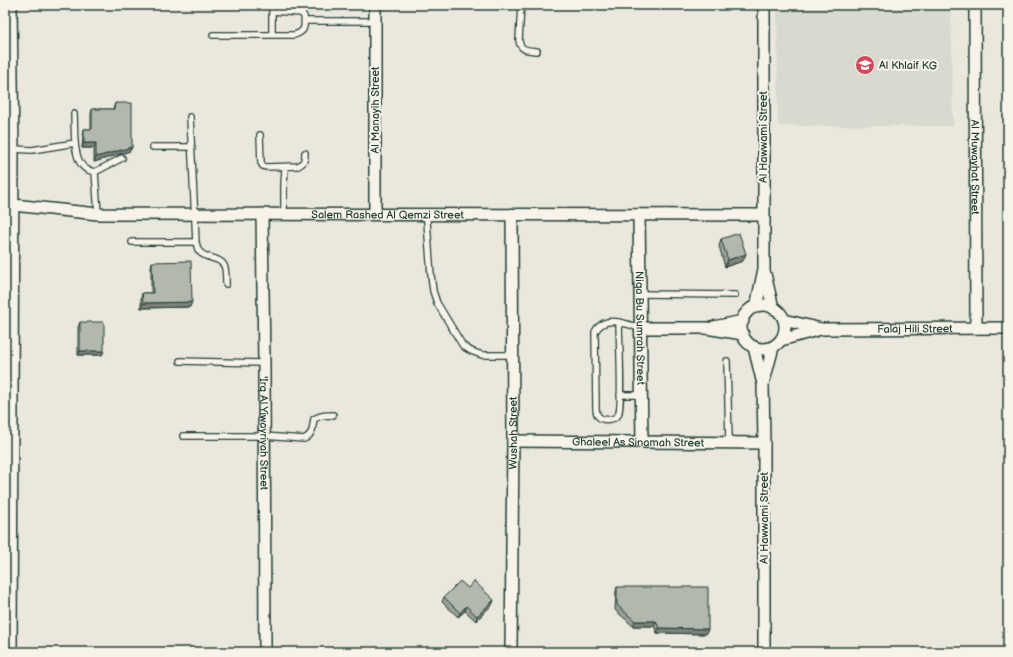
<svg xmlns="http://www.w3.org/2000/svg" width="1013" height="657" viewBox="0 0 1013 657" font-family="'Balsamiq Sans',sans-serif">
<rect width="100%" height="100%" fill="#eae8dd"/>
<filter id="ink" filterUnits="userSpaceOnUse"><feTurbulence type="fractalNoise" baseFrequency=".025" numOctaves="2"/><feDisplacementMap in="SourceGraphic" scale="8" xChannelSelector="R" yChannelSelector="G"/><feConvolveMatrix kernelMatrix="1 2 1 2 8 2 1 2 1" color-interpolation-filters="sRGB"/></filter>
<g filter="url(#ink)">
<!-- built -->
<path fill="#d9dacf" d="M777 5H951L953 126H778Z"/>
<g fill="none" stroke-linecap="round" stroke-linejoin="round">
<defs>
<path id="service" d="M521 5 519 40C520 51 528 50 537 51
M305 21H375
M213 35H294C305 32 305 27 304 16L301 13 272 11
M272 35V5
M74 114C75 128 72 161 86 169 89 171 93 171 95 172L122 158
M190 117 196 242C197 245 197 249 199 251 205 260 222 256 225 268 226 273 226 279 226 284
M260 135 261 163 263 166 266 167 298 166C304 163 305 160 305 153
M153 147H192
M13 149 32 150 75 143
M95 172 98 214
M284 214V185L285 167
M427 214V222L431 275 433 291 437 303 463 346 471 351 482 355H512
M132 242H196
M640 294 735 295
M619 322C619 335 623 408 618 415 615 420 603 421 599 417 596 414 596 411 596 408L595 332C604 314 626 324 640 328
M180 361 264 363
M727 361 729 442
M620 395H641
M183 436H264L304 439C314 434 312 428 314 419 321 415 326 415 333 415"/>
<g id="minor">
<path id="s1" d="M975 5 976 328"/>
<path id="s2" d="M13 205 98 214 763 215"/>
<path id="s3" d="M262 214 264 363 265 652"/>
<path d="M375 214V5"/>
<path id="s4" d="M639 215 642 442"/>
<path d="M765 274 773 308"/>
<circle cx="763" cy="327" r="22"/>
<path d="M756 307 764 269V5"/>
<path id="s5" d="M784 320 821 329 1008 328"/>
<path d="M714 327 743 321"/>
<path d="M640 328H706L743 334"/>
<path d="M781 340 821 329"/>
<path d="M754 347 763 384 764 443V652"/>
<path d="M764 381 773 347"/>
<path id="s6" d="M513 441 764 443"/>
<path d="M11 652 13 149 11 5"/>
<path id="s7" d="M511 652 513 441 512 215"/>
</g>
</defs>
<!-- service casing -->
<use href="#service" stroke="#1f3d34" stroke-width="8"/>
<!-- minor casing -->
<use href="#minor" stroke="#1f3d34" stroke-width="14"/>
<!-- service -->
<use href="#service" stroke="#f7f3e8" stroke-width="5.5"/>
<!-- minor -->
<use href="#minor" stroke="#f7f3e8" stroke-width="11"/>
</g>
<!-- wall -->
<path fill="#999e96" stroke="#1f3d34" d="M115 103 132 147 130 151 94 162V148H82L83 134 84 129H91V114L92 109H113Z
M721 239 743 261 725 267 719 246Z
M152 262 190 307 141 308V298L142 293H151V267Z
M80 322 104 351 102 355H78V327Z
M617 587 708 629 706 634 657 633 654 626H633L615 610 616 591Z
M468 588 494 600 492 605 476 621 465 611 458 617 442 602 444 597Z"/>
<!-- shaded-wall -->
<path fill="#7d817a" stroke="#1f3d34" d="M84 143H96L94 148H82Z
M132 147 130 151 94 162 96 157Z
M746 254 743 261 725 267 728 260Z
M192 302 190 307 141 308 143 303Z
M80 351H104L102 355H78Z
M494 600 492 605 476 621 477 616Z
M466 606 465 611 458 617 460 613Z
M635 621H656L654 626H633Z
M659 628 708 629 706 634 657 633Z"/>
<!-- building -->
<path fill="#b2b8ae" stroke="#1f3d34" d="M115 103H132V147L96 157V143H84V129H92V109H114Z
M739 233 746 254 728 260 721 239Z
M191 261 192 302 143 303 142 293H153L152 262Z
M80 322H104V351H80Z
M460 581 468 588 474 581 494 600 477 616 466 606 460 613 444 597Z
M617 587H708V629L659 628 656 621H635L617 605Z"/>
</g>
<!-- icons -->
<defs>
<symbol id="school-disc" viewBox="-11 -11 22 22"><circle r="9.5" fill="#d1495b" stroke="#f7f3e8"/><path d="M0-5L7-2L0 1L-7-2ZM-4 1L0 2.5L4 1V4Q0 6-4 4Z" fill="#fff"/></symbol>
</defs>
<g fill-rule="evenodd">
<use href="#school-disc" x="854" y="54" width="22" height="22"/>
</g>
<g text-anchor="middle" dominant-baseline="central" stroke-width="4" stroke-linejoin="round" paint-order="stroke">
<!-- poi labels -->
<g font-size="11" fill="#1f3d34" stroke="#f7f3e8" text-anchor="start">
<text x="879" y="65">Al Khlaif KG</text>
</g>
<!-- street labels -->
<g font-size="11" fill="#1f3d34" stroke="#f7f3e8">
<text transform="translate(375 110) rotate(-90)">Al Manayih Street</text>
<text transform="translate(763 137) rotate(-90)">Al Hawwami Street</text>
<text stroke="none"><textPath href="#s1" startOffset="162">Al Muwayhat Street</textPath></text>
<text stroke="none"><textPath href="#s2" startOffset="375">Salem Rashed Al Qemzi Street</textPath></text>
<text stroke="none"><textPath href="#s4" startOffset="113">Niqa Bu Sumrah Street</textPath></text>
<text stroke="none"><textPath href="#s5" startOffset="132">Falaj Hili Street</textPath></text>
<text stroke="none"><textPath href="#s3" startOffset="219">'Irq Al Yiwayriyah Street</textPath></text>
<text stroke="none"><textPath href="#s7" startOffset="219">Wushah Street</textPath></text>
<text stroke="none"><textPath href="#s6" startOffset="125">Ghaleel As Sinamah Street</textPath></text>
<text transform="translate(764 518) rotate(-90)">Al Hawwami Street</text>
</g>
</g>
<!-- margin -->
<rect width="1013" height="657" fill="none" stroke="#f7f3e8" stroke-width="20"/>
<rect x="10" y="10" width="993" height="637" fill="none" stroke="#1f3d34" stroke-width="1.5" filter="url(#ink)"/>
</svg>
